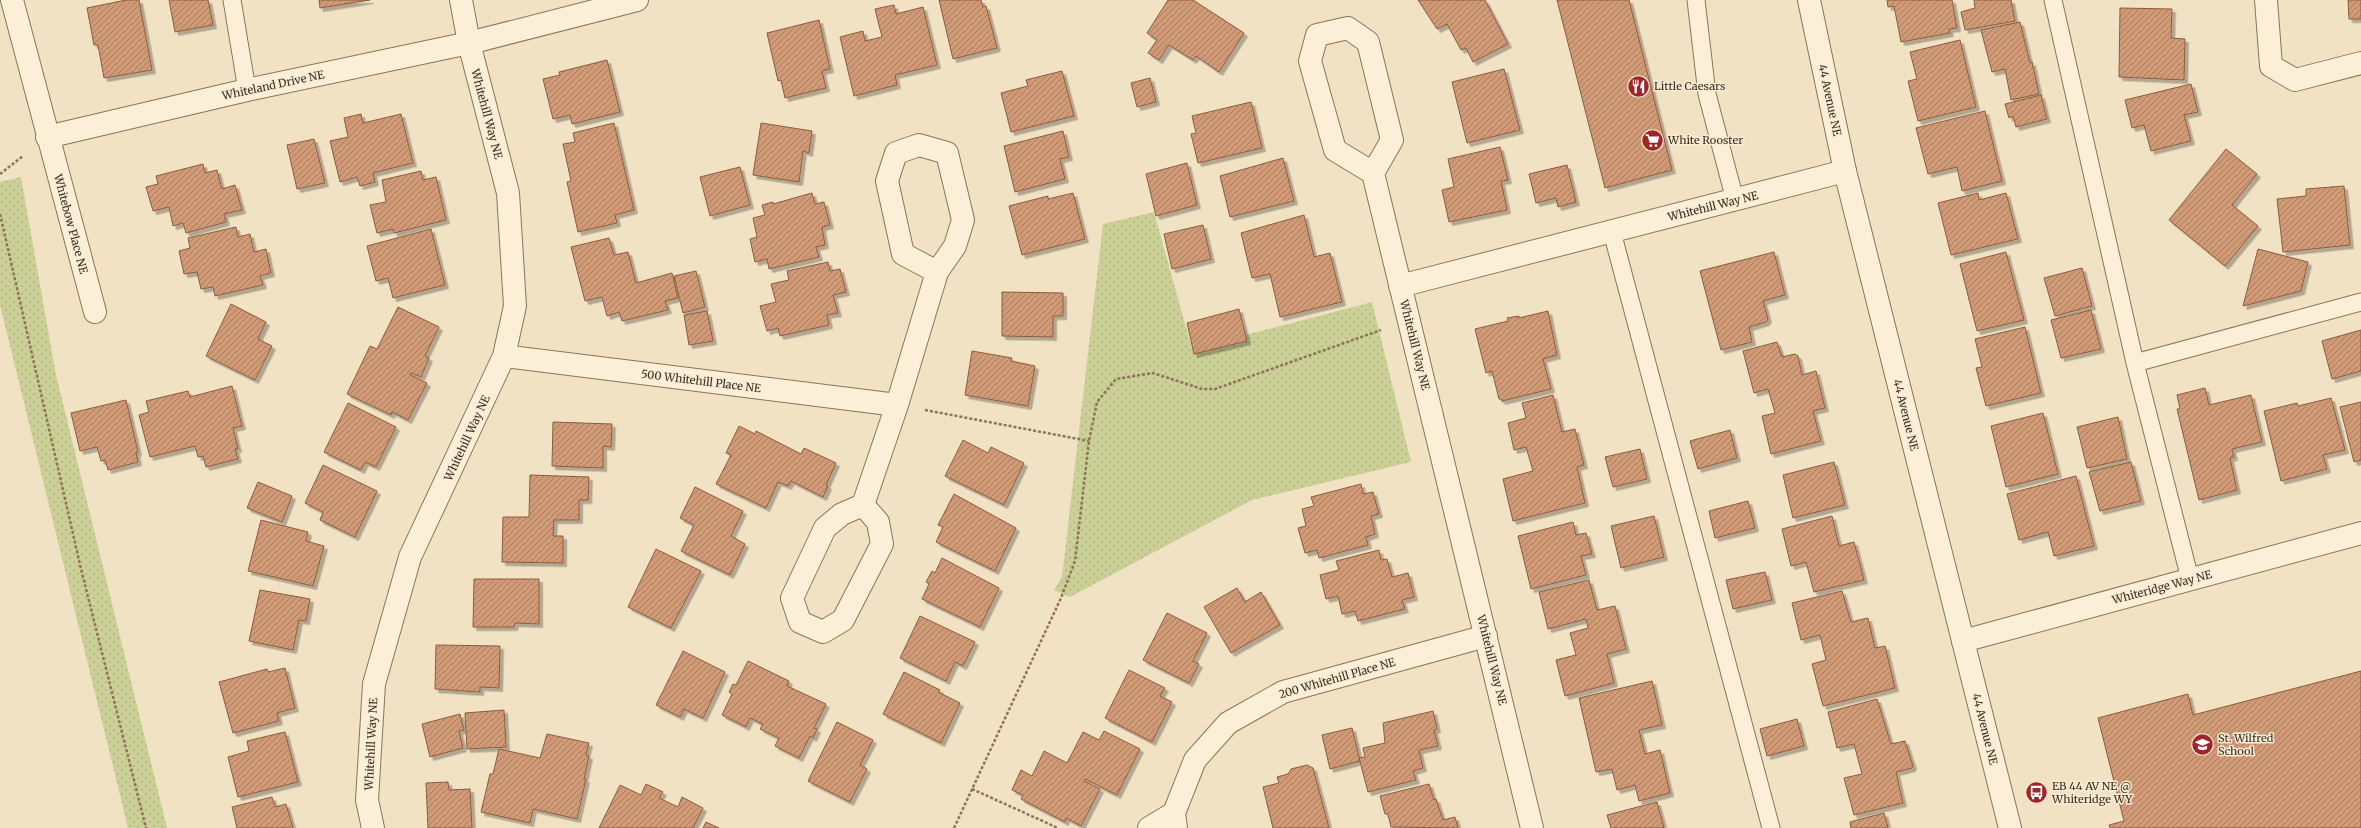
<svg xmlns="http://www.w3.org/2000/svg" width="2361" height="828" viewBox="0 0 2361 828" font-family="Merriweather,serif">
<defs>
<pattern id="park-dots" width="8" height="8" patternUnits="userSpaceOnUse"><rect width="8" height="8" fill="#cbd097"/><path d="M2 2h.1M6 6h.1" fill="none" stroke="#afb382" stroke-width="1.8" stroke-linecap="round"/></pattern>
<pattern id="building-hatch" width="6" height="6" patternUnits="userSpaceOnUse"><rect width="6" height="6" fill="#d19a77"/><path d="M-1 1l2-2M0 6l6-6M5 7l2-2" fill="none" stroke="#ab7e61"/></pattern>
<filter id="shadow"><feDropShadow dx="3.5" dy="3.5" stdDeviation="0" flood-color="#0004"/></filter>
</defs>
<rect width="100%" height="100%" fill="#f1e2c4"/>
<!-- park -->
<path fill="url(#park-dots)" d="M21 177 56 375 167 828H128L0 305V182Z
M1154 212 1192 349 1372 302 1411 462 1252 500 1070 597 1054 590 1062 577 1103 224Z"/>
<!-- building -->
<path fill="url(#building-hatch)" stroke="#8d5a3d" filter="url(#shadow)" d="M126 0H139L152 70 104 78 98 45H94L87 8Z
M169 0H208L213 25 175 32Z
M319 0H370L320 8Z
M939 0H981L983 7 986 6 997 48 953 59Z
M1168 0H1193L1244 33 1219 72 1196 56 1193 60 1169 45 1159 60 1148 53 1157 40 1147 33Z
M1418 0H1485L1508 44 1473 62 1466 48 1461 50 1447 24 1437 29Z
M1557 0H1629L1672 170 1605 188Z
M1887 0H1952L1957 28 1949 29 1950 33 1901 42 1894 6 1888 7Z
M1974 0H2011L2015 21 1965 30 1961 12 1975 8Z
M2348 0H2361V19H2349Z
M894 5 896 14 923 7 937 65 895 75 897 85 854 96 840 37 863 31 865 41 882 37 875 9Z
M2120 8 2172 9 2171 38 2185 39 2184 80 2119 77Z
M819 20 830 69 822 71 826 88 785 98 781 80 778 81 767 33Z
M2020 22 2030 63 2032 62 2039 94 2011 100 2005 69 1992 72 1981 30Z
M1960 40 1976 107 1918 121 1908 81 1917 79 1910 52Z
M607 60 620 112 572 124 570 115 553 119 543 79 560 75 559 72Z
M1504 69 1520 130 1467 143 1452 82Z
M1062 71 1074 116 1011 132 1001 93 1028 86 1026 80Z
M1150 78 1156 102 1137 107 1131 83Z
M2191 84 2198 112 2184 115 2191 141 2151 151 2144 125 2132 128 2125 100Z
M2041 95 2047 119 2016 127 2013 116 2009 118 2005 104Z
M1251 102 1262 148 1198 163 1191 134 1196 133 1192 116Z
M1985 111 2002 181 1962 191 1957 167 1928 174 1916 128Z
M361 114 363 123 401 114 413 163 373 173 375 182 360 186 357 177 340 182 330 141 348 137 344 118Z
M614 123 634 210 615 215 617 223 578 232 567 182 571 181 563 144 575 142 573 133Z
M761 123 812 131 809 153 803 151 799 182 753 175Z
M1063 131 1069 157 1060 159 1065 179 1015 192 1004 146Z
M314 139 325 183 297 189 287 145Z
M1500 147 1508 180 1501 181 1507 210 1449 222 1442 190 1454 187 1448 159Z
M2226 149 2257 174 2232 205 2258 226 2225 266 2169 220Z
M1283 158 1294 201 1230 217 1220 176Z
M1187 163 1197 205 1156 216 1146 174Z
M203 164 205 173 217 170 222 189 235 185 242 210 224 214 226 222 186 233 183 223 173 226 169 207 153 211 146 187 158 184 156 176Z
M1567 165 1576 202 1558 207 1556 198 1536 203 1529 174Z
M740 167 750 205 710 216 700 177Z
M421 171 423 180 436 177 446 220 394 233 393 229 377 233 370 205 386 202 382 180Z
M2344 186 2350 245 2283 252 2277 199 2306 196V189Z
M812 193 815 204 824 202 830 225 822 227 825 245 816 247 819 257 769 269 767 259 755 262 750 239 757 237 753 218 765 215 762 205 773 202V204Z
M1073 193 1085 239 1022 255 1009 206 1048 196V199Z
M1978 193 1979 200 2006 193 2018 239 1951 255 1938 203Z
M1304 215 1314 257 1330 253 1342 302 1280 317 1270 274 1252 278 1241 233Z
M1203 225 1211 259 1172 269 1164 234Z
M236 227 238 237 250 234 254 252 266 249 271 273 260 276 263 285 215 296 213 287 201 289 197 272 184 274 179 251 190 248 188 238Z
M431 229 445 285 393 298 388 278 376 281 367 246Z
M609 238 614 255 628 252 636 283 672 273 678 298 665 301 668 310 622 321 619 312 607 316 602 297 585 301 571 247Z
M2258 249 2308 262 2301 291 2243 306Z
M1774 252 1785 295 1763 301 1768 319 1766 322 1749 327 1752 342 1721 350 1700 271Z
M2006 252 2024 320 1977 331 1960 264Z
M828 262 830 271 840 269 846 292 833 295 838 313 827 315 829 325 780 336 778 328 767 331 760 306 776 302 771 284 789 280 787 271Z
M2082 268 2092 306 2055 316 2044 278Z
M696 271 705 307 683 313 674 276Z
M1002 292 1063 293V316H1053V337L1002 336Z
M231 304 266 322 258 339 272 346 255 380 206 356Z
M398 307 439 327 425 356 429 358 421 377 411 373 410 375 427 383 408 420 392 412 391 415 347 394 370 346 377 349Z
M1239 309 1247 341 1194 354 1187 323Z
M2091 310 2101 349 2061 358 2051 320Z
M707 311 713 341 689 345 684 315Z
M1548 311 1557 355 1543 359 1551 389 1502 401 1501 399H1499L1492 371 1486 373 1475 329 1508 321 1507 318 1519 316V318Z
M2025 327 2041 393 1986 406 1976 368 1982 367 1975 339Z
M2361 330V371L2332 379 2322 341Z
M1777 342 1782 357 1795 354 1798 356 1802 375 1816 371 1825 408 1813 411 1821 441 1771 454 1762 416 1775 413 1768 389 1754 393 1743 351Z
M972 351 1012 358 1011 361 1035 366 1028 406 965 395Z
M232 386 242 426 233 428 238 449H235L238 459 206 467 203 456 198 457 195 446 150 457 139 415 149 412 146 401 188 391 190 397Z
M2205 388 2209 405 2251 395 2262 442 2232 449 2234 457 2230 458 2237 490 2199 500 2177 409H2180L2177 395Z
M1553 395 1562 432 1575 429 1584 465 1577 467 1585 503 1513 521 1503 479 1533 471 1526 447 1514 450 1508 423 1526 418 1522 403Z
M2331 398 2345 450 2323 455 2327 469 2281 481 2264 411 2297 403 2298 406Z
M126 400 138 452 136 453 138 462 108 470 105 460 101 461 97 447 80 451 71 413Z
M2361 402V460L2354 462 2340 407Z
M348 403 396 427 376 467 365 462 361 470 324 452Z
M2043 413 2058 474 2006 487 1991 426Z
M2118 417 2127 459 2087 468 2077 427Z
M553 422 612 424 611 447 603 446V468L552 466Z
M739 426 755 434 756 431 801 454 804 448 836 463 826 485 828 486 823 497 791 481 788 486 778 482 766 508 716 484 731 455 726 453Z
M1730 430 1737 458 1698 469 1690 441Z
M963 440 988 453 991 447 1024 463 1004 505 945 476Z
M1640 449 1647 479 1613 487 1605 457Z
M1834 462 1845 505 1793 518 1783 475Z
M2131 462 2141 501 2100 511 2089 472Z
M323 465 377 491 355 537 320 520 323 512 305 503Z
M530 475 589 477 588 500H579V520H554L553 536H563V563L502 562 503 517H529Z
M2076 476 2094 546 2054 556 2048 532 2019 540 2007 494Z
M258 482 292 496 282 522 247 508Z
M1361 484 1363 494 1373 492 1379 514 1371 516 1375 534 1366 537 1368 545 1319 558 1317 550 1305 553 1298 528 1306 526 1302 509 1314 506 1311 497Z
M695 487 743 511 731 536 745 544 730 575 681 551 694 525 680 518Z
M954 494 1016 528 995 571 936 542 943 527 938 525Z
M1748 501 1755 528 1715 538 1709 511Z
M1654 516 1664 557 1621 568 1611 526Z
M1832 516 1839 546 1854 542 1864 580 1814 592 1806 562 1791 566 1782 529Z
M261 520 308 532 306 541 324 546 313 586 248 571Z
M1573 522 1576 535 1586 533 1592 554 1581 556 1586 575 1531 589 1518 536Z
M656 549 701 571 671 628 628 607Z
M1379 550 1381 560 1387 559 1392 577 1408 573 1414 597 1402 600 1405 609 1358 621 1355 611 1342 614 1338 596 1326 599 1320 575 1339 570 1336 561Z
M942 558 999 588 980 627 922 599 929 584 926 582 932 571 935 573Z
M1765 572 1772 600 1733 609 1726 580Z
M474 579H539V624L515 623 514 627H473Z
M1589 580 1597 610 1615 606 1626 649 1607 654 1614 683 1565 696 1556 660 1576 655 1570 633 1588 628 1586 619 1548 629 1539 592Z
M1237 588 1245 602 1261 592 1280 625 1231 653 1204 607Z
M260 590 310 599 306 621 299 620 293 650 249 641Z
M1842 591 1851 622 1868 618 1875 648 1885 646 1895 688 1823 706 1812 664 1826 660 1820 635 1801 640 1792 603Z
M1167 613 1207 633 1193 661 1199 664 1189 683 1143 660Z
M920 616 975 642 963 666 955 662 946 681 900 658Z
M436 645 500 646 499 688 480 687V692L435 689Z
M683 651 725 672 703 718 684 709 680 717 656 705Z
M748 661 789 681 787 686 826 704 814 728 817 729 813 738 810 736 799 758 775 746 779 738 760 729 763 724 750 718 746 727 722 715 732 694 729 692 733 684 736 685Z
M285 668 295 708 277 713 279 721 233 733 219 682 267 669 268 672Z
M1129 670 1165 688 1160 696 1172 702 1152 742 1105 718Z
M2361 671V828H2110L2109 825 2124 821 2098 718 2188 694 2193 715Z
M904 672 940 690 938 692 960 703 941 743 883 714Z
M1652 681 1662 725 1639 730 1645 754 1660 750 1670 793 1639 801 1635 785 1617 790 1612 769 1596 772 1579 698Z
M1877 699 1891 744 1905 741 1913 766 1912 768 1896 772 1903 803 1854 815 1844 778 1862 774 1854 744 1837 748 1828 712Z
M504 710 506 747 467 749 465 713Z
M1433 711 1437 729 1434 730 1438 746 1419 750 1423 768 1413 771 1416 780 1368 792 1359 758 1365 757 1363 748 1385 743 1383 723Z
M460 714 464 730 459 731 463 748 430 757 422 724Z
M1797 719 1804 746 1767 756 1760 729Z
M837 722 873 740 860 765 867 769 850 802 808 781Z
M1352 728 1360 761 1330 769 1322 735Z
M1104 731 1140 749 1117 795 1085 779 1084 781 1100 789 1081 826 1066 818 1065 822 1021 799 1023 795 1012 790 1021 770 1032 776 1044 751 1067 763 1083 732 1099 740Z
M285 732 298 782 238 797 228 757 249 751 247 741Z
M547 734 589 743 586 755 589 756 584 779H586L577 819 533 809 530 823 481 812 490 774H493L499 749 540 758Z
M1307 765 1313 768 1329 828H1273L1263 787 1279 783 1277 777 1288 774 1291 769Z
M448 782 449 790 470 789 472 828H428L426 783Z
M646 784 663 792 659 798 678 807 682 797 703 808 693 828H599L620 785 641 795Z
M1429 784 1434 800 1436 799 1443 820 1455 817 1458 828 1391 827 1388 814H1385L1380 796Z
M272 797 275 807 286 804 293 828H237L232 807Z
M1657 802 1664 828H1611L1607 815Z
M1884 813 1888 828H1851L1850 822Z
M706 822 719 828H703Z"/>
<g fill="none" stroke-linecap="round" stroke-linejoin="round">
<defs>
<path id="service" d="M232 0 247 90
M1696 0 1707 94 1735 200
M2053 0 2135 363 2190 579
M1612 232 1771 828
M2135 363 2361 302"/>
<path id="minor" d="M12 0 95 312
M2266 0 2271 66 2295 80 2361 63
M47 137 247 90 469 43 637 0
M1373 173 1335 150 1310 61 1317 35 1348 28 1368 42 1392 140 1373 173 1532 828
M1400 286 1845 171
M504 356 897 405
M863 505 878 522 882 544 843 620 823 632 800 622 792 598 825 528 842 514 863 505 897 405 937 272 955 246 963 220 947 153 919 145 896 153 887 181 903 254 937 272
M1963 641 2361 533
M373 828 367 800 374 684 410 557 504 356 515 306 508 193 469 43 461 0
M1149 828 1174 813
M1176 828 1174 813 1195 760 1228 723 1283 692 1486 636"/>
<path id="tertiary" d="M1809 0 1845 171 2010 828"/>
</defs>
<!-- service casing -->
<use href="#service" stroke="#8d7359" stroke-width="19"/>
<!-- minor casing -->
<use href="#minor" stroke="#8d7359" stroke-width="24"/>
<!-- tertiary casing -->
<use href="#tertiary" stroke="#8d7359" stroke-width="24"/>
<!-- path -->
<path stroke="#8d7359" stroke-width="2.5" stroke-dasharray="3 2" stroke-linecap="butt" d="M0 174 23 156
M0 214 81 569 146 828
M925 410 1089 441
M972 789 1058 828
M954 828 1061 598 1075 561 1089 441 1097 402 1116 379 1153 373 1202 389H1215L1381 330"/>
<!-- service -->
<use href="#service" stroke="#fbefd8" stroke-width="17"/>
<!-- minor -->
<use href="#minor" stroke="#fbefd8" stroke-width="22"/>
<!-- tertiary -->
<use href="#tertiary" stroke="#fbefd8" stroke-width="22"/>
</g>
<!-- icons -->
<defs>
<symbol id="restaurant-disc" viewBox="-11 -11 22 22"><circle r="9.5" fill="#9f252a" stroke="#f8ecd4"/><path d="M-5-6h1v4h1v-4h1v4h1v-4h1v5L-1.5 .5V6h-2V.5L-5-1ZM5-6V6H3V1.5H1.5Q1.5-4 5-6Z" fill="#fff"/></symbol>
<symbol id="supermarket-disc" viewBox="-11 -11 22 22"><circle r="9.5" fill="#9f252a" stroke="#f8ecd4"/><path d="M-6-5.5h2.5l.6 2H6L4.5 2H-2.5L-4.4-4H-6ZM-1.5 3.2a1.3 1.3 0 1 0 .1 0ZM3 3.2a1.3 1.3 0 1 0 .1 0Z" fill="#fff"/></symbol>
<symbol id="school-disc" viewBox="-11 -11 22 22"><circle r="9.5" fill="#9f252a" stroke="#f8ecd4"/><path d="M0-5L7-2L0 1L-7-2ZM-4 1L0 2.5L4 1V4Q0 6-4 4Z" fill="#fff"/></symbol>
<symbol id="bus-disc" viewBox="-11 -11 22 22"><circle r="9.5" fill="#9f252a" stroke="#f8ecd4"/><path d="M-5-6H5V4H4V6H2V4H-2V6H-4V4H-5ZM-3.5-4V0h7V-4ZM-3.5 1.2v1.5H-2V1.2ZM2 1.2v1.5H3.5V1.2Z" fill="#fff"/></symbol>
</defs>
<g fill-rule="evenodd">
<use href="#restaurant-disc" x="1626" y="74" width="25" height="25"/>
<use href="#supermarket-disc" x="1640" y="128" width="25" height="25"/>
<use href="#school-disc" x="2190" y="732" width="25" height="25"/>
<use href="#bus-disc" x="2024" y="780" width="25" height="25"/>
</g>
<g text-anchor="middle" dominant-baseline="central" stroke-width="3" stroke-linejoin="round" paint-order="stroke">
<!-- street labels -->
<g font-size="11" fill="#3c2b1e" stroke="#f8ecd4">
<text transform="translate(273 85) rotate(-12)">Whiteland Drive NE</text>
<text transform="translate(1830 100) rotate(78)">44 Avenue NE</text>
<text transform="translate(487 114) rotate(75)">Whitehill Way NE</text>
<text transform="translate(1713 206) rotate(-14)">Whitehill Way NE</text>
<text transform="translate(71 224) rotate(75)">Whitebow Place NE</text>
<text transform="translate(1415 345) rotate(76)">Whitehill Way NE</text>
<text transform="translate(701 381) rotate(7)">500 Whitehill Place NE</text>
<text transform="translate(1906 415) rotate(76)">44 Avenue NE</text>
<text transform="translate(467 438) rotate(-65)">Whitehill Way NE</text>
<text transform="translate(2162 587) rotate(-15)">Whiteridge Way NE</text>
<text transform="translate(1492 660) rotate(76)">Whitehill Way NE</text>
<text transform="translate(1337 678) rotate(-16)">200 Whitehill Place NE</text>
<text transform="translate(1985 729) rotate(76)">44 Avenue NE</text>
<text transform="translate(371 744) rotate(-87)">Whitehill Way NE</text>
</g>
<!-- poi labels -->
<g font-size="11" fill="#3c2b1e" stroke="#f8ecd4" text-anchor="start">
<text x="1654" y="86">Little Caesars</text>
<text x="1668" y="140">White Rooster</text>
<text x="2218" y="738">St. Wilfred<tspan x="2218" dy="13">School</tspan></text>
<text x="2052" y="786">EB 44 AV NE @<tspan x="2052" dy="13">Whiteridge WY</tspan></text>
</g>
</g>
</svg>
